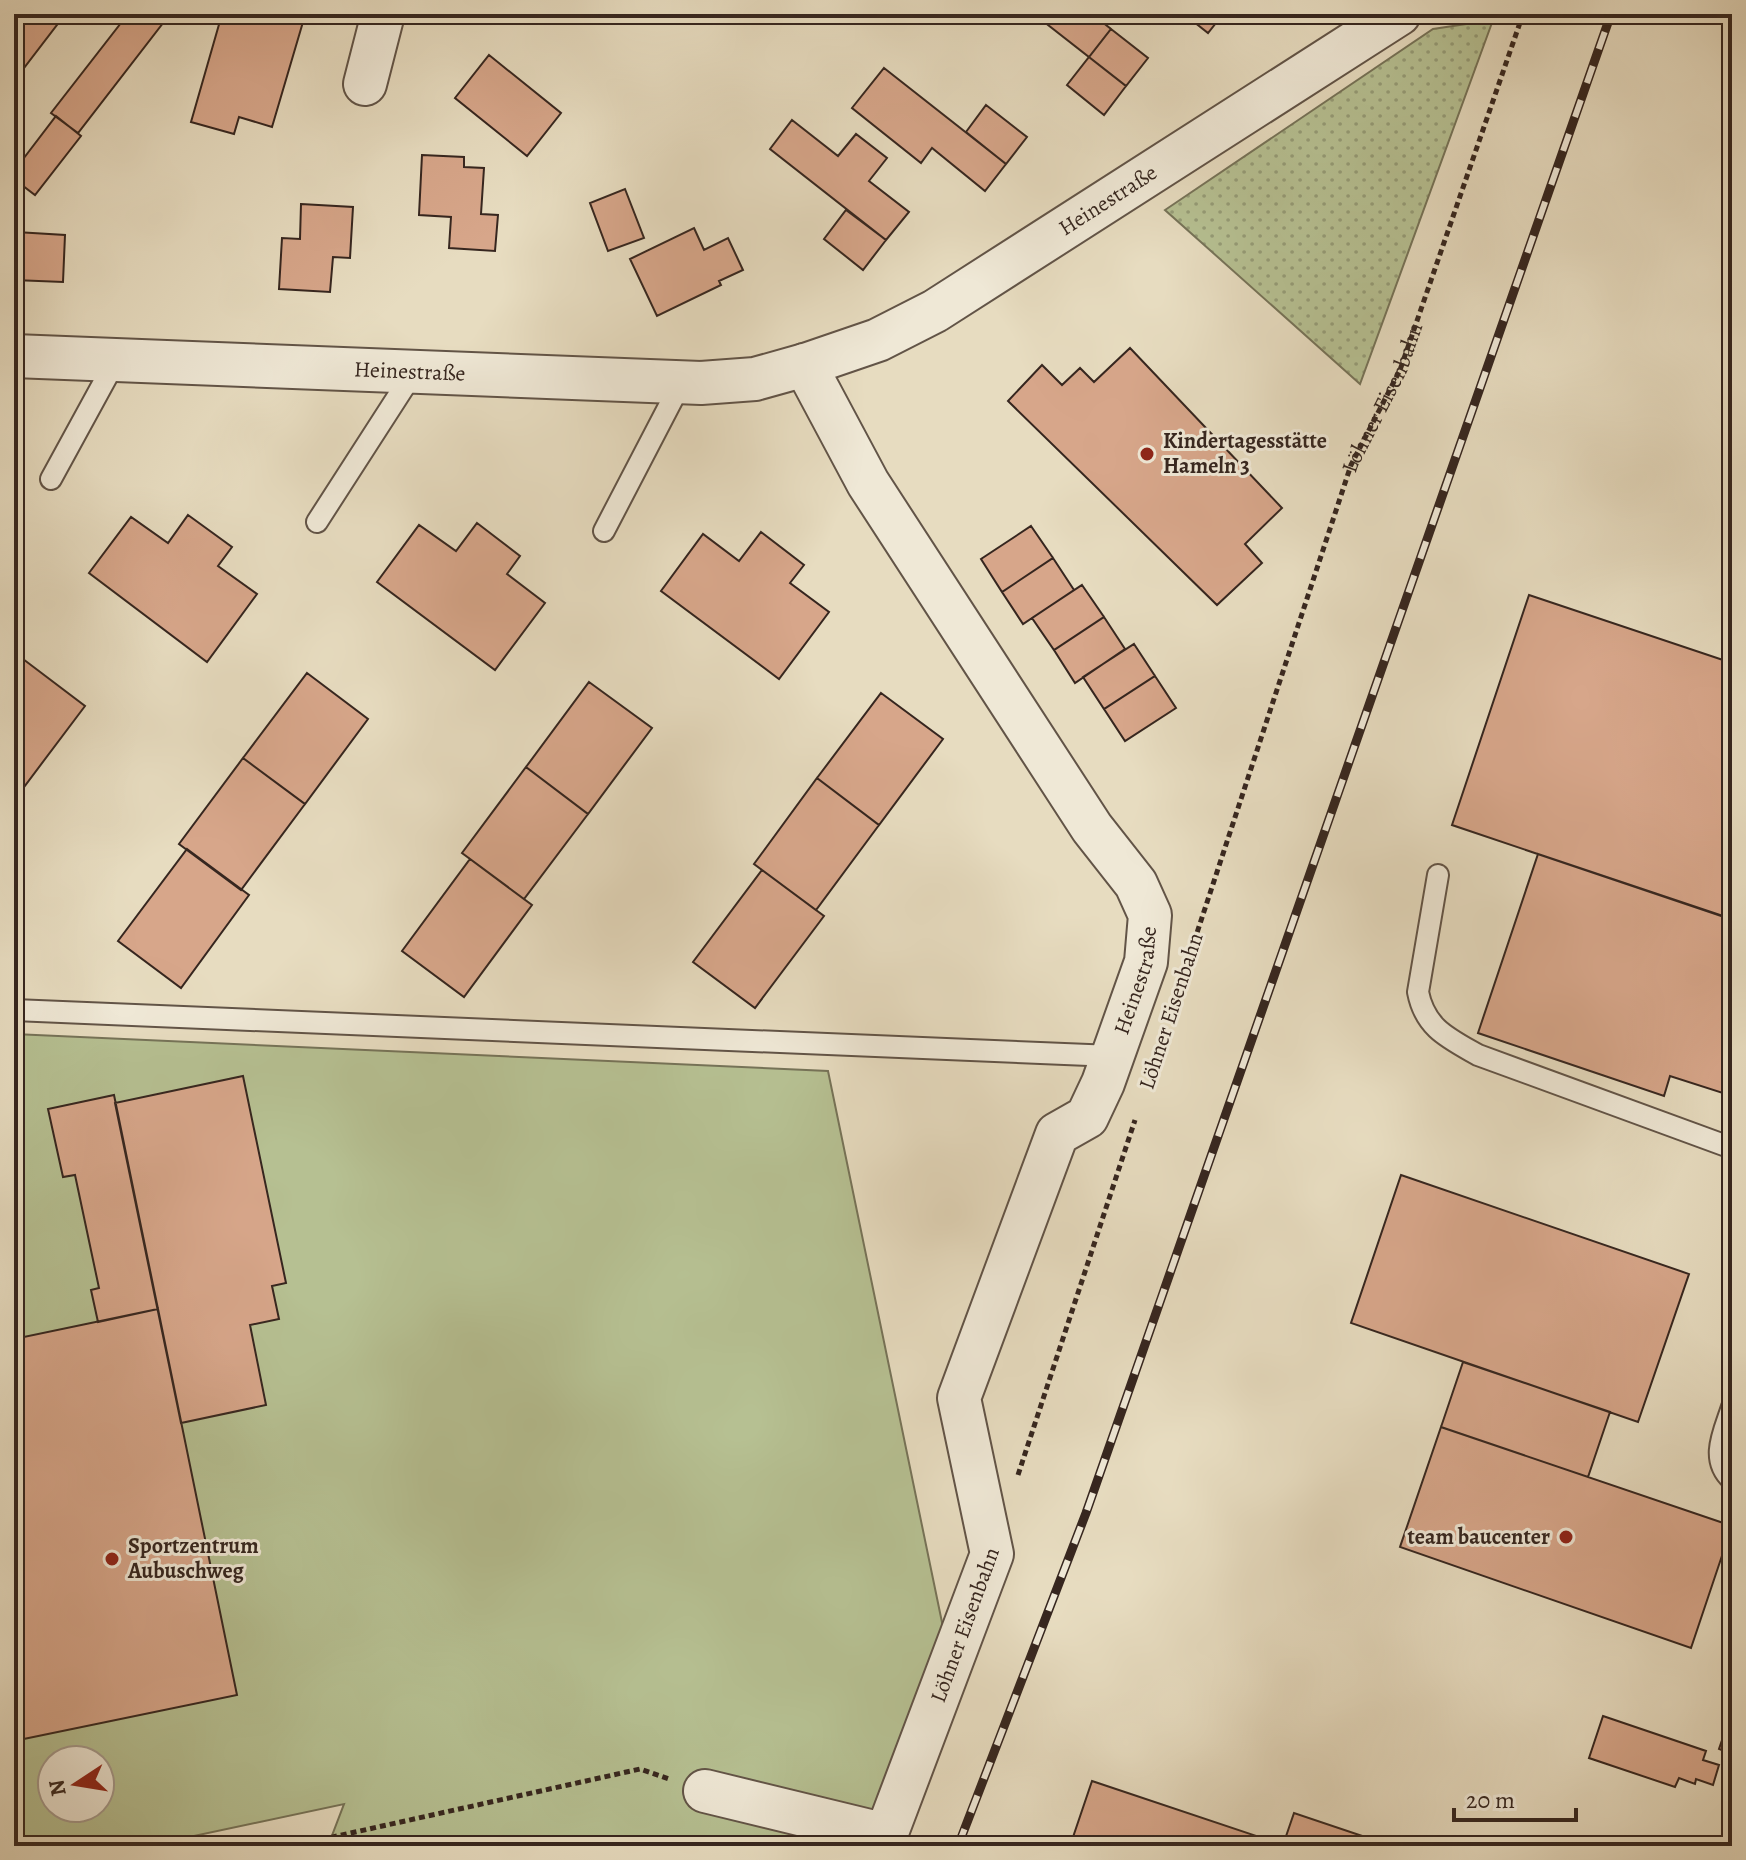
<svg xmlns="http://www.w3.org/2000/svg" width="1746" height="1860" viewBox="0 0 1746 1860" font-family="Alegreya,serif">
<defs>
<pattern id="park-dots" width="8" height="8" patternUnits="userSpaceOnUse" patternTransform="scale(2)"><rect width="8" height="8" fill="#b6c092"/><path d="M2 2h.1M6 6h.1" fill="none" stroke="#959c77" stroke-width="1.8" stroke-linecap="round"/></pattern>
</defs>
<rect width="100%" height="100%" fill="#e7dcc0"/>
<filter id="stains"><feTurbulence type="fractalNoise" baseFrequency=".0025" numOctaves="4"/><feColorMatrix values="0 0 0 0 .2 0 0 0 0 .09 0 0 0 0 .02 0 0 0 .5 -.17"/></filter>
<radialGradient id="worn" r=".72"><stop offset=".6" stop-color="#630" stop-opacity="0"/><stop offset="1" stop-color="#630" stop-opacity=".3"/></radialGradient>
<!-- park -->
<path fill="url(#park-dots)" stroke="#767358" stroke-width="2" d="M1493 20 1360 384 1165 210 1433 29Z"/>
<!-- pitch -->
<path fill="#b6c092" stroke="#767358" stroke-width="2" fill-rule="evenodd" d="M14 1034 828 1071 944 1632 873 1846H328L344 1804 147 1846H23L14 1810ZM52 1760H100V1808H52Z"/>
<!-- building -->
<path fill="#d7a68a" stroke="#36261f" stroke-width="2" d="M14 14H60L63 17 14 81Z
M128 14H170L78 133 51 113Z
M222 14H275L303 22 272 127 239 117 234 134 191 122Z
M1034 14H1092L1111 29 1089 57Z
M1184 14H1223L1208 33Z
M1111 29 1148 58 1126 86 1089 57Z
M489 55 561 113 527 156 455 98Z
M1089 57 1126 86 1104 115 1067 85Z
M884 68 1006 164 985 191 932 148 921 163 852 108Z
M986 105 1027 137 1006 164 966 132Z
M56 116 81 136 35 195 14 179V171Z
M792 120 838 156 856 134 887 158 869 181 909 212 886 240 770 149Z
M422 155 464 157V167L484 168 481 214 498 215 495 251 449 248 451 217 419 215Z
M625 189 644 238 608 251 590 203Z
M301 204 353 207 350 258 333 257 330 292 279 289 282 238 300 239Z
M846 210 886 240 863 270 824 239Z
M694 228 704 250 728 238 743 270 719 281 721 285 657 316 630 259Z
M16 232 65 235 63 282 14 280Z
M1130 348 1282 508 1245 544 1262 563 1217 605 1008 401 1042 365 1062 385 1080 368 1094 382Z
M188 515 232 547 218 566 257 594 207 662 89 573 131 517 168 543Z
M477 523 520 556 507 574 545 603 495 670 377 582 419 525 456 551Z
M1031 526 1053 558 1002 592 981 559Z
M761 532 804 565 790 583 829 612 779 679 661 591 703 534 739 561Z
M1053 558 1074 590 1023 624 1002 592Z
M1082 585 1104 617 1054 650 1032 618Z
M1529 595 1732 663V892L1724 917 1452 825Z
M1104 617 1125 649 1075 683 1054 650Z
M1134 644 1155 676 1104 709 1083 677Z
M23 659 85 706 21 791 14 786V672Z
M307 673 368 719 305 804 243 758Z
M1155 676 1176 708 1125 741 1104 709Z
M589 682 652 728 588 814 526 767Z
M881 693 943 739 879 825 817 778Z
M243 758 305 804 241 890 179 844Z
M526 767 588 814 524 899 462 853Z
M817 778 879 825 816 910 754 864Z
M187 849 249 895 181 988 118 941Z
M1538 854 1732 919V1096L1670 1076 1664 1096 1478 1033Z
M470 859 532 905 464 997 402 951Z
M762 870 824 916 755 1008 693 962Z
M243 1076 286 1283 272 1286 279 1319 250 1325 266 1405 181 1423 115 1103Z
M114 1095 158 1309 98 1322 91 1290 99 1288 75 1175 63 1177 48 1109Z
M1401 1175 1689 1274 1638 1422 1351 1323Z
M158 1309 237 1695 14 1741V1339Z
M1463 1362 1610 1412 1588 1477 1441 1427Z
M1441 1427 1732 1526 1691 1648 1400 1547Z
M1732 1711V1754L1719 1749Z
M1603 1716 1706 1751 1703 1760 1719 1765 1713 1785 1696 1779 1695 1784 1679 1778 1675 1787 1589 1758Z
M1092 1781 1283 1845 1294 1813 1392 1846H1070Z"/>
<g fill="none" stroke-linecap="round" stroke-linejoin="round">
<defs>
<path id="lane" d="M51 479 116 360
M317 522 413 373
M604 531 681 383
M1438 875 1418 992C1425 1028 1448 1038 1478 1055L1732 1148
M14 1010 1113 1056
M1732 1407C1724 1432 1709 1459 1732 1480"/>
<g id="street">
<path d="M365 84 383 14"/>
<path id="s2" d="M14 356 701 383 755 379 805 365 878 340 935 311 1399 14"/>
<path id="s3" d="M705 1791 886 1835 992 1554 959 1398 1057 1134 1087 1117 1103 1083 1146 962 1150 915 1136 884 1092 828 868 483 805 365"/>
</g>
</defs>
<!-- lane casing -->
<use href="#lane" stroke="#625447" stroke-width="24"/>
<!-- street casing -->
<use href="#street" stroke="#625447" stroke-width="46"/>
<!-- path -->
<g stroke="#36261f" stroke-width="5" stroke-dasharray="6 4" stroke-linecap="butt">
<path id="s1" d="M1191 951 1351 465 1400 370 1523 14"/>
<path d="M1018 1475 1135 1120"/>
<path d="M292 1846 640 1769 669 1779"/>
</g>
<!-- lane -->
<use href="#lane" stroke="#efe8d6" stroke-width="20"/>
<!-- street -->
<use href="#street" stroke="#efe8d6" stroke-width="42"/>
<defs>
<path id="rail" d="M958 1846 1086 1513 1611 14"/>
</defs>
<!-- rail casing -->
<use href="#rail" stroke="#36261f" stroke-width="9"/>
<!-- rail -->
<use href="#rail" stroke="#efe8d6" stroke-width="6" stroke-dasharray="18" stroke-linecap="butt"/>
</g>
<!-- markers -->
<g fill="#8f2418" stroke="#efe8d6" stroke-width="3">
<circle cx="1147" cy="454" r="8"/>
<circle cx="1566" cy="1537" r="8"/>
<circle cx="112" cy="1559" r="8"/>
</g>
<g text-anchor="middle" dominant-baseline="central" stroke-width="6" stroke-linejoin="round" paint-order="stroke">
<!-- street labels -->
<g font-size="22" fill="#36261f" stroke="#efe8d6">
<text stroke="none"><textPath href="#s2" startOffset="1140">Heinestraße</textPath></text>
<text stroke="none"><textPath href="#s2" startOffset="396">Heinestraße</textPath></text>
<text stroke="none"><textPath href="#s1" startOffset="586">Löhner Eisenbahn</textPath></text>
<text stroke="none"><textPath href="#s3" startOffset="1108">Heinestraße</textPath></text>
<text transform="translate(1171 1011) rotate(-72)">Löhner Eisenbahn</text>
<text transform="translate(965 1625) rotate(-70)">Löhner Eisenbahn</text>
</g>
<!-- poi labels -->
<g font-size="22" font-weight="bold" fill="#36261f" stroke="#efe8d6" text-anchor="start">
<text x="1163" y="441">Kindertagesstätte<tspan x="1163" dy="25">Hameln 3</tspan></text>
<text x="1550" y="1537" text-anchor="end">team baucenter</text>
<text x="128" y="1546">Sportzentrum<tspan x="128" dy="25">Aubuschweg</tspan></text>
</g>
</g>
<!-- margin -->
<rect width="1746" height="1860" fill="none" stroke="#e7dcc0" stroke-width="48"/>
<rect x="16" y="16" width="1714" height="1828" fill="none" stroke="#36261f" stroke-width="4"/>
<rect x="24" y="24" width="1698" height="1812" fill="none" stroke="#36261f" stroke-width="2"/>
<!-- north arrow -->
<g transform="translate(76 1784) rotate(258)"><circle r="38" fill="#efe8d6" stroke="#a59a8d" stroke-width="2"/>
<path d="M0-6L14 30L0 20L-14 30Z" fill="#8f2418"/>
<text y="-12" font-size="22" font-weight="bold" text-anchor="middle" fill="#36261f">N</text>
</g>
<!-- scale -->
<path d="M1454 1808v12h122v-12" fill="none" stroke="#36261f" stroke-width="4"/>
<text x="1466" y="1808" font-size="24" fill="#36261f" stroke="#efe8d6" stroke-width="6" paint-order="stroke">20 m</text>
<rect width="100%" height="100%" filter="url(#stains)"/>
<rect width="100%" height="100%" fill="url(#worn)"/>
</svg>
